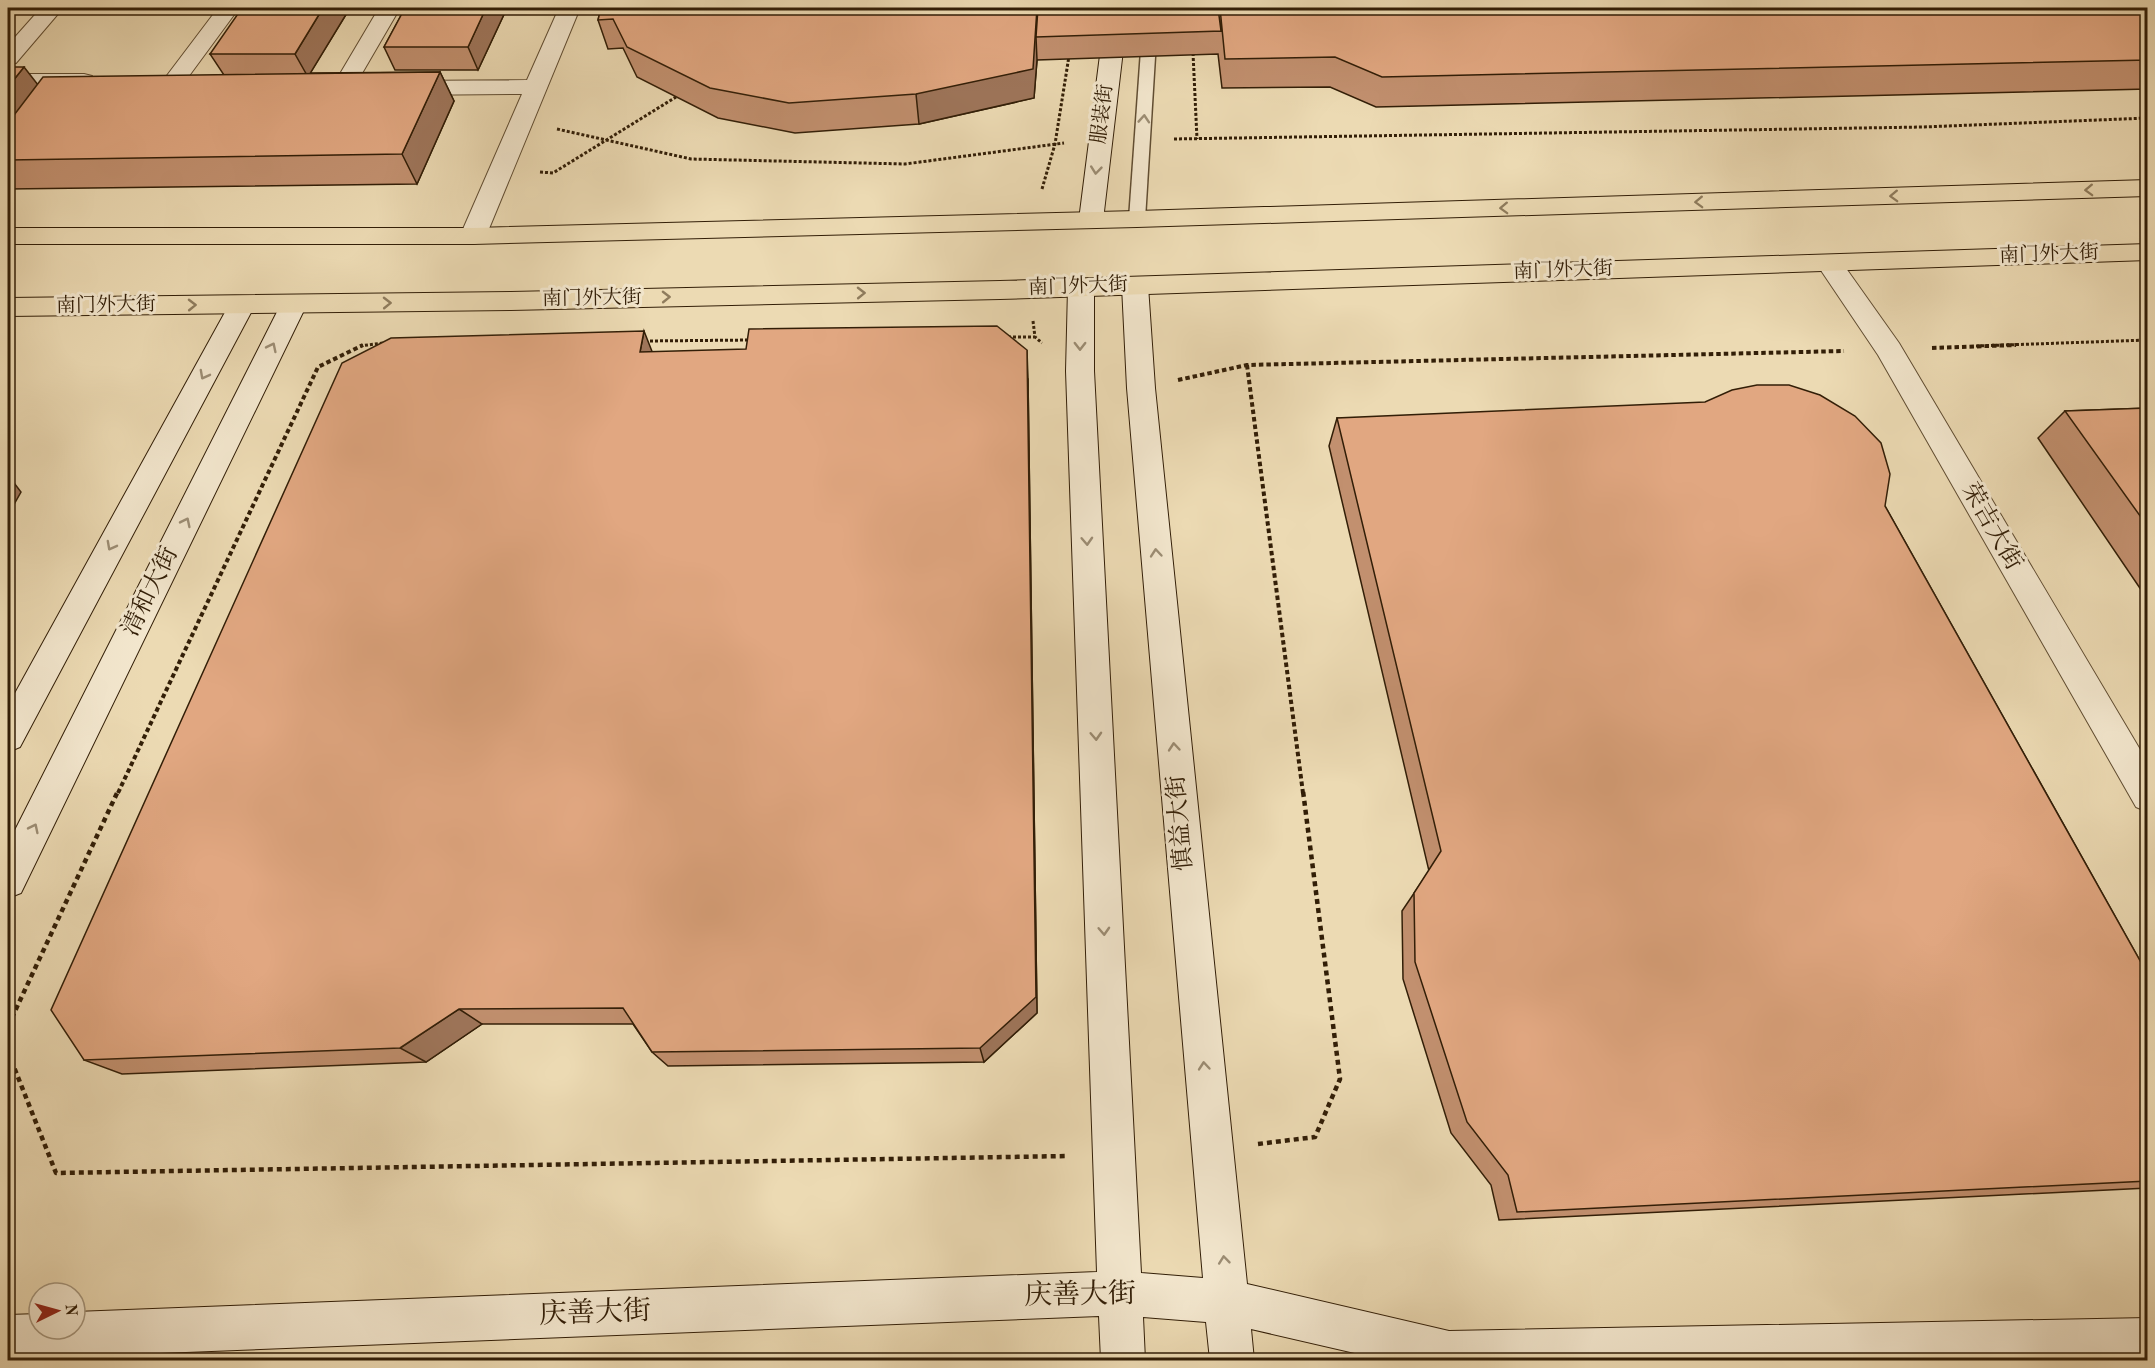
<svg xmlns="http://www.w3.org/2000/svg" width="2155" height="1368" viewBox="0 0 2155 1368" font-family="'Old Standard TT','Noto Serif SC',serif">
<rect width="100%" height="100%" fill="#ecdab3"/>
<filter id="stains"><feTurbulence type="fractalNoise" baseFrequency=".00333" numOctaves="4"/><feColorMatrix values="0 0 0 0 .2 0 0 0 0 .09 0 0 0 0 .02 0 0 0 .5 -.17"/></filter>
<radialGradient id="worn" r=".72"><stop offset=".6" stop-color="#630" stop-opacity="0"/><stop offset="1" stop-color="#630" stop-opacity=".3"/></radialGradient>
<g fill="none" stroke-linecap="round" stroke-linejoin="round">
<defs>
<path id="lane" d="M1144 8H1158L1145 219 1143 223H1131L1129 219Z"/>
<path id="street" d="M41 8H63L16 63 8 64V45Z
M218 8H239L175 95 167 97 159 95 156 90Z
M379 8H400L350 94 342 96 334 94 331 89Z
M559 8H580L486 236 482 242 473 244 464 242 460 236 522 94 402 95 394 93 391 88 394 83 402 81 527 80Z
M8 74H84L92 76 95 81 92 86 84 88H8Z
M1829 255 1838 257 1899 343 2148 763V812L2136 807 1878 355 1816 263 1820 257Z"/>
<path id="secondary" d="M1106 8H1128L1103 220 1100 226 1091 228 1082 226 1079 220Z
M1135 277 1144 280 1148 286 1155 388 1247 1284 1449 1331 2148 1318V1360H1385L1251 1329 1254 1360H1210L1206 1322 1143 1317 1145 1360H1101L1099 1316 8 1359V1315L39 1314V1329H75V1312L1097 1272 1066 371 1068 288 1072 282 1081 279 1090 282 1094 288V371L1141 1273 1203 1278 1127 388 1122 286 1126 280Z
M294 295 303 298 307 304 21 893 8 898V844L281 304 285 298Z
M242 296 251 299 255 305 20 747 8 752V706L229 305 233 299Z"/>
<path id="primary" d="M2148 180V196L1137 227 473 244H8V228H473L1137 211Z
M2148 244V260L1000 299 511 310 8 316V298L511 292 1000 281Z"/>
</defs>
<!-- lane casing -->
<use href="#lane" stroke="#604d32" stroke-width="3"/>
<!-- street casing -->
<use href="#street" stroke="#604d32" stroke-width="2"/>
<!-- secondary casing -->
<use href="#secondary" stroke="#321e07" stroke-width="2"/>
<!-- primary casing -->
<use href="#primary" stroke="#321e07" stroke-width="2"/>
<!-- path-far2 -->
<path stroke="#321e07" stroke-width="3" stroke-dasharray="3 2" stroke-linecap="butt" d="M1193 53 1197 139
M557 129 691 159 905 164 1064 143
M1174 139 1923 127 2148 118
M540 172 553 173 676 97
M1042 189 1055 144 1069 56
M1033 321 1035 337 1042 343
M1008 337H1035
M645 341 752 340
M360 346 383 343
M1976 346 2148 340"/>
<!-- path-far1 -->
<path stroke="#321e07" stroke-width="4" stroke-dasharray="4.5 3" stroke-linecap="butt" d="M1932 348 2016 345
M1247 365 1303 793
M1178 380 1247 365 1844 351
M118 793 318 367 363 345"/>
<!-- path -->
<path stroke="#321e07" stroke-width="4.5" stroke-dasharray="5 4" stroke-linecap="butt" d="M8 1026 118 791
M8 1052 56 1173 1068 1156
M1258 1144 1315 1137 1340 1079 1303 791"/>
<!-- lane -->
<use href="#lane" fill="#f3e7ce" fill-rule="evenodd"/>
<!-- street -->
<use href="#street" fill="#f3e7ce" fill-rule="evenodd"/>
<!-- secondary -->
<use href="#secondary" fill="#f3e7ce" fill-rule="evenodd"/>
<!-- primary -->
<use href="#primary" fill="#ecdab3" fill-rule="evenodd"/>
</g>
<!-- wall -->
<path fill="#c2906f" stroke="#321e07" stroke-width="1.5" d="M350 8 310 73 440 72 454 101 417 184 8 189V67L37 84 224 75 210 54Z
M405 8H507L478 70H395L384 47Z
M601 8H2148V89L1376 107 1330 87 1222 88 1218 54 1037 60 1034 98 919 124 795 133 718 118 637 77 623 48 608 49 598 20Z
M652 352 1028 379 1037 1013 984 1062 668 1066 652 1052 633 1024H482L426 1062 122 1074 84 1060Z
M2148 408V600L2038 438 2065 411Z
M1337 418 1885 506 2148 975V1188L1499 1220 1491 1185 1451 1133 1403 979 1402 911 1429 871 1329 446Z"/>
<!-- shaded-wall -->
<path fill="#9e755a" stroke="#321e07" stroke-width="1.5" d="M8 8H18L8 20Z
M323 8H350L308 77 295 54Z
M486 8H507L478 70 468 47Z
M1036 37 1037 60 1034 98 919 124 916 94Z
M24 67 42 90 8 134V87Z
M440 72 454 101 417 184 402 154Z
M644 331 655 359 640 352Z
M1027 350 1028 379 1037 1013 984 1062 980 1048Z
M8 475 21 492 8 515Z
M459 1009 482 1024 426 1062 400 1048Z"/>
<!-- building -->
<path fill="#e1a781" stroke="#321e07" stroke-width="1.5" d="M242 8H323L295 54H210Z
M405 8H486L468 47H384Z
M601 8H1037L1033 69 916 94 789 103 710 88 627 47 613 19 598 20Z
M1038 8H1218L1221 31 1036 37Z
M1220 8H2148V60L1382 77 1335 57 1225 59Z
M8 67H24L8 87Z
M440 72 402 154 8 160V123L43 77Z
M997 326 1027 350 1036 997 980 1048 652 1052 623 1008 459 1009 400 1048 84 1060 51 1010 342 363 391 338 644 331 640 352 746 349 749 329Z
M1757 385H1789L1820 395 1855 416 1881 443 1890 474 1885 506 2148 975V1181L1517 1212 1508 1175 1467 1122 1415 962 1414 893 1441 851 1337 418 1705 402 1732 390Z
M2148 408V527L2065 411Z"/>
<!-- one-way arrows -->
<defs><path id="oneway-chevron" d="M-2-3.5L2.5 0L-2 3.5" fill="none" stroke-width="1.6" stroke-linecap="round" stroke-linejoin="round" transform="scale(1.5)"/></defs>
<g stroke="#9c8d74">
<use href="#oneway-chevron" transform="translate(1144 119) rotate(-86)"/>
<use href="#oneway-chevron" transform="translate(1096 170) rotate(96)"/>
<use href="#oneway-chevron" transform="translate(1080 346) rotate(90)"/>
<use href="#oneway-chevron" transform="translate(272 347) rotate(-64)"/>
<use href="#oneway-chevron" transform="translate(204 375) rotate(118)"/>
<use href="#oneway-chevron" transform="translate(186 522) rotate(-64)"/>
<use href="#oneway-chevron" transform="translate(1087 541) rotate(87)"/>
<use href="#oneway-chevron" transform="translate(111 546) rotate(118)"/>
<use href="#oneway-chevron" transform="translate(1156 553) rotate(-95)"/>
<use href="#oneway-chevron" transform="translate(1096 736) rotate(87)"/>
<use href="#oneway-chevron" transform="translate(1174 747) rotate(-95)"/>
<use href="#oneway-chevron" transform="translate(34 828) rotate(-64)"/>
<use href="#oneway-chevron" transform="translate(1104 931) rotate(87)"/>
<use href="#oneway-chevron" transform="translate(1204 1066) rotate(-95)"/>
<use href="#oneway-chevron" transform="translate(1224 1260) rotate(-96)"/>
</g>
<g stroke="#8f7c5d">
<use href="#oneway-chevron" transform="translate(2089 190) rotate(178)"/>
<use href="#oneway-chevron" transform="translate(1894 196) rotate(178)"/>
<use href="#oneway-chevron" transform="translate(1699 202) rotate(178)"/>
<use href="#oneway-chevron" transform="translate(1504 208) rotate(178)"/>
<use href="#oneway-chevron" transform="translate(861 293) rotate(-1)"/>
<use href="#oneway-chevron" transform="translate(666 297) rotate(-1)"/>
<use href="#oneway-chevron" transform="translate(387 303) rotate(-1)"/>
<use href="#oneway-chevron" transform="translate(192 305) rotate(-1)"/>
</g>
<g text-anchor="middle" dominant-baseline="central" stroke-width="6" stroke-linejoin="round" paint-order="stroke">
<!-- far-street labels -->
<g font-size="20" fill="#321e07" stroke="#f3e7ce">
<text transform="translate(1103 114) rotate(-83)">服装街</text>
<text transform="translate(2049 255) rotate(-2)">南门外大街</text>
<text transform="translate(1563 271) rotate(-2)">南门外大街</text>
<text transform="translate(1078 287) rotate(-2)">南门外大街</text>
<text transform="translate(592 299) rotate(-1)">南门外大街</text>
<text transform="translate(106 306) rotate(-1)">南门外大街</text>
</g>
<!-- street labels -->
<g font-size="24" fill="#321e07" stroke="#f3e7ce">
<text transform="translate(1991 527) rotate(60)">荣吉大街</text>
<text transform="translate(151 592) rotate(-64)">清和大街</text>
<text transform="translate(1181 823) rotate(-95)">慎益大街</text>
</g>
<!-- near-street labels -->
<g font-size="28" fill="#321e07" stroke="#f3e7ce">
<text transform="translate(1080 1296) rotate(-1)">庆善大街</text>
<text transform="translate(595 1314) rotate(-2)">庆善大街</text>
</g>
</g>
<!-- margin -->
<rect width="2155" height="1368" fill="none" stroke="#ecdab3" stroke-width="30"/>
<rect x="9" y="9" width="2137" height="1350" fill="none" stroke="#321e07" stroke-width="3"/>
<rect x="15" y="15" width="2125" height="1338" fill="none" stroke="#321e07" stroke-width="1.5"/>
<!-- north arrow -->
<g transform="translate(57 1311) rotate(85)"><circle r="28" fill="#f3e7ce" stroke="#a6977e" stroke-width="1.5"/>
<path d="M0-4.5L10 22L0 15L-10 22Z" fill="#8f2418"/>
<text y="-9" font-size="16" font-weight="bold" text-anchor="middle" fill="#321e07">N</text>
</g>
<rect width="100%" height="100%" filter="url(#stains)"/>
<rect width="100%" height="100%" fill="url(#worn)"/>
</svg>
